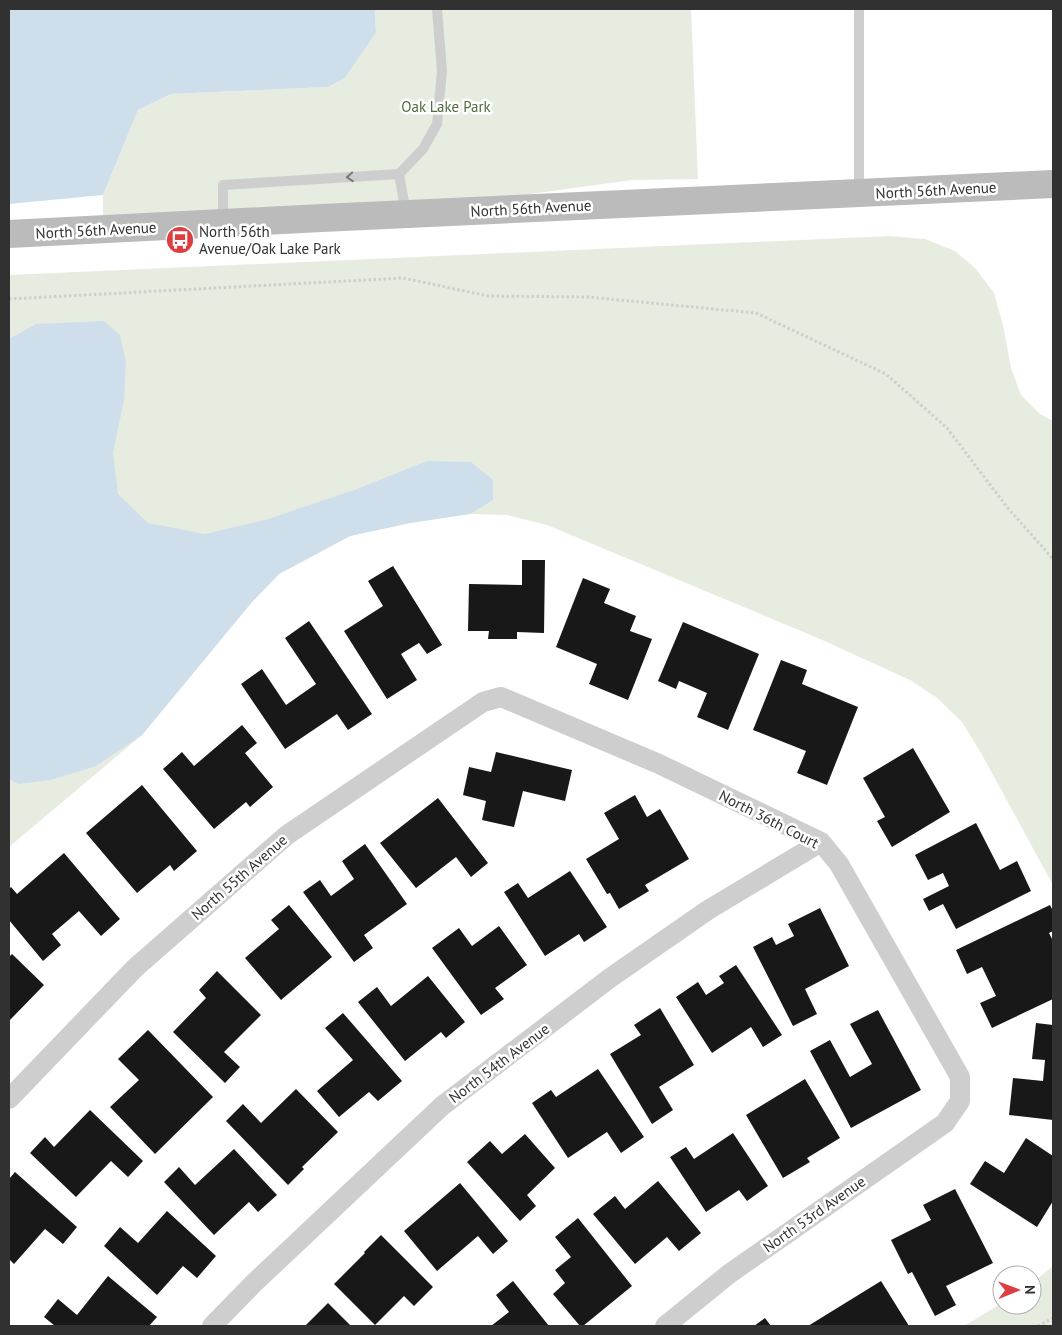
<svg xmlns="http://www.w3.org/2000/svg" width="1062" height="1335" viewBox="0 0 1062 1335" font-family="'PT Sans',sans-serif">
<rect width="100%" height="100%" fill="#fff"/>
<!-- green -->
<path fill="#e6ede0" d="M375 9H691L698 179 632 180 472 202 103 221V195L138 110 171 94 328 87 344 79 376 33Z
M890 236 925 239 955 251 976 269 994 293 1003 325 1011 368 1021 395 1040 414 1053 421V885L981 753 962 722 937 698 910 680 820 639 547 525 507 515 470 514 410 523 350 536 279 574 252 602 142 735 9 847V275Z
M1053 1266V1326H964L1002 1303V1305H1032V1283Z"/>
<!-- water -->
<path fill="#cedeeb" d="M9 9H375L376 33 344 79 328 87 171 94 138 110 103 195 9 204Z
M104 321 120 335 126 362 124 400 113 453 118 494 148 523 205 534 265 520 357 489 427 461 471 462 493 480V500L470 514 410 523 350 536 279 574 252 602 142 735 96 766 51 780 18 784 9 779V339L36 324Z"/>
<!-- building -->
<path fill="#181818" d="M522 560H545L544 633 517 632V639H488L489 631H468L469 584 522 585Z
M393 566 442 645 427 654 419 643 401 654 417 680 387 699 344 631 383 606 368 581Z
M583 578 610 589 604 603 636 616 630 631 652 639 628 700 589 684 597 664 556 647Z
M309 621 372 714 348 730 337 714 285 749 241 684 262 669 286 705 316 684 285 638Z
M683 622 759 654 728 730 697 717 707 693 679 681 676 689 658 681Z
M781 660 807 670 802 684 858 707 827 785 797 773 806 751 753 730Z
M242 725 257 743 245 753 273 787 250 807 246 802 214 829 163 769 182 752 194 766Z
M913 748 950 812 892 847 877 821 885 817 863 778Z
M496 752 572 770 565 801 523 791 514 827 482 820 486 801 463 795 469 767 491 772Z
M142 785 197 851 174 871 170 865 137 893 86 833Z
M635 795 647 817 660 809 689 859 645 885 649 891 619 909 610 893 607 894 586 859 619 839 604 813Z
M438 798 488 863 471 877 456 857 416 888 380 843Z
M976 823 1000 870 1017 861 1031 891 956 929 943 904 929 911 923 899 949 886 943 873 928 880 915 855Z
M365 844 407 904 364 935 373 948 354 962 303 892 320 880 331 896 354 879 342 861Z
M64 853 120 919 101 936 79 911 52 934 61 945 43 961 9 920V889L11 887 17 894Z
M570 871 607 927 584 942 579 934 545 956 504 892 518 883 528 898Z
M289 905 332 957 281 1000 245 958 279 929 271 920Z
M1050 905 1053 911V931L1049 933 1053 941V999L992 1028 980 1003 996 996 982 967 967 974 956 950Z
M820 908 849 966 805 989 817 1014 793 1026 753 947 772 937 776 945 794 936 788 924Z
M499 926 527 965 495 988 504 999 481 1015 432 948 459 928 472 946Z
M12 954 44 985 9 1021V957Z
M736 965 782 1035 763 1047 751 1027 712 1053 676 997 698 982 706 995 724 983 719 976Z
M217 971 261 1015 224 1052 240 1067 225 1083 173 1032 206 998 199 990Z
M428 976 465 1022 446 1038 441 1032 405 1061 358 1002 377 987 391 1006Z
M660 1008 694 1065 659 1087 673 1110 652 1124 610 1054 641 1035 634 1025Z
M878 1010 921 1090 851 1128 810 1051 830 1040 850 1077 872 1064 850 1024Z
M343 1013 402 1081 378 1101 369 1092 339 1117 317 1091 353 1060 325 1028Z
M1036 1023 1053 1025V1120L1009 1115 1013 1078 1043 1081 1045 1060 1032 1059Z
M148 1030 213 1097 155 1154 110 1107 139 1080 118 1059Z
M598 1069 644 1137 621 1153 607 1132 568 1158 532 1103 551 1090 556 1097Z
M805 1079 840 1138 807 1158 810 1162 783 1178 746 1115Z
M296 1089 338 1132 302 1167 304 1169 288 1185 226 1121 243 1104 261 1123Z
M90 1110 143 1161 128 1177 111 1161 76 1197 30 1153 45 1137 54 1147Z
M733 1133 768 1186 747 1201 739 1190 706 1212 670 1157 686 1147 694 1159Z
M525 1134 555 1168 527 1195 536 1206 520 1221 467 1162 490 1141 502 1154Z
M1026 1138 1053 1156V1201L1037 1227 970 1184 985 1161 1004 1173Z
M234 1149 277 1195 258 1212 249 1202 214 1235 164 1182 179 1167 195 1185Z
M15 1172 77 1227 63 1244 45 1229 14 1264 9 1259V1179Z
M658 1181 701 1233 679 1251 667 1237 635 1264 593 1214 615 1196 625 1209Z
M460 1183 508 1241 493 1254 478 1236 437 1271 404 1231Z
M955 1189 993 1263 946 1286 956 1305 935 1316 912 1272 908 1274 891 1240 931 1220 923 1205Z
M167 1211 216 1256 197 1278 183 1266 157 1295 104 1246 120 1227 138 1243Z
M578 1218 632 1286 583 1326H580L553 1294 565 1283 555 1270 571 1257 555 1237Z
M381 1235 433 1287 414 1306 404 1296 375 1325 334 1284 365 1253 364 1252Z
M108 1276 157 1317 149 1326H55L44 1317 58 1299 77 1315Z
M513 1281 549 1326H491L509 1312 496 1295Z
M881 1281 909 1326H808Z
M328 1303 351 1326H305Z
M765 1318 771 1326H754Z"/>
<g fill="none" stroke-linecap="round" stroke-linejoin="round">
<!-- path -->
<path stroke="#cecece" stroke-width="3" stroke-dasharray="2.5 2.5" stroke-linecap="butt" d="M9 299 403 278 488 296 588 297 756 313 886 374 947 428 1007 507 1053 559
M1038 1326 1053 1318"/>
<!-- lane -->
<path stroke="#cecece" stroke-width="10" d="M859 9V192
M406 213 399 174 423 149 437 124 442 71 437 9
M223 223V185L399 174"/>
<!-- street -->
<path stroke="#cecece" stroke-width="20" d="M9 1099 135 968 287 835 483 702 501 697 659 764 821 842 839 864 960 1077V1101L945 1123 729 1274 665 1326
M212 1326 254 1283 442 1106 610 978 708 910 821 842"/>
<!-- secondary -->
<path stroke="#bbb" stroke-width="28" d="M9 234 322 218 1053 184"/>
</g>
<!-- one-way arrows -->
<defs><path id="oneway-chevron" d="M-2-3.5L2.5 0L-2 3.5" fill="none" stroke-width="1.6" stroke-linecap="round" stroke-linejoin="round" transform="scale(1.25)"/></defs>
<use stroke="#787878" href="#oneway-chevron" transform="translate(350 177) rotate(176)"/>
<!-- icons -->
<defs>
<symbol id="bus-disc" viewBox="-11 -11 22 22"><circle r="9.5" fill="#dd3e40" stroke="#fff"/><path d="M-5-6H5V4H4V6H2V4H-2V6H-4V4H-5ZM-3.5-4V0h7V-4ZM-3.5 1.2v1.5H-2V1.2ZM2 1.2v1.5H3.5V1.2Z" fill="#fff"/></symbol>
</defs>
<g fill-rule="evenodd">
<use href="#bus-disc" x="164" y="224" width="32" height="32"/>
</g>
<g text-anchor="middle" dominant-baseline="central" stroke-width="5" stroke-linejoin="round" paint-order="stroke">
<!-- park labels -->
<g font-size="15" fill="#516b40" stroke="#fff">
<text x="446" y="106">Oak Lake Park</text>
</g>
<!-- street labels -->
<g font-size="15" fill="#313131" stroke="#fff">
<text transform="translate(936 190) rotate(-3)">North 56th Avenue</text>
<text transform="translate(531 208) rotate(-3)">North 56th Avenue</text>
<text transform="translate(96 230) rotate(-3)">North 56th Avenue</text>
<text transform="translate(769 819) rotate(27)">North 36th Court</text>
<text transform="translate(239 877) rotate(-41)">North 55th Avenue</text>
<text transform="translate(499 1063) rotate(-37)">North 54th Avenue</text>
<text transform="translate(814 1214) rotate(-35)">North 53rd Avenue</text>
</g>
<!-- poi labels -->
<g font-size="15" fill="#313131" stroke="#fff" text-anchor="start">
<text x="199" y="231">North 56th<tspan x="199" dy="17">Avenue/Oak Lake Park</tspan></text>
</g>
</g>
<!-- border -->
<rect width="1062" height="1335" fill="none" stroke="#313131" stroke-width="20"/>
<!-- north arrow -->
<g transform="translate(1017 1290) rotate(89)"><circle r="24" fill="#ffffff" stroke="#adadad"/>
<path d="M0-4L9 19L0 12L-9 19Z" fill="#dd3e40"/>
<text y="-8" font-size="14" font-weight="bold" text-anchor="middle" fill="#313131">N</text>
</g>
</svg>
